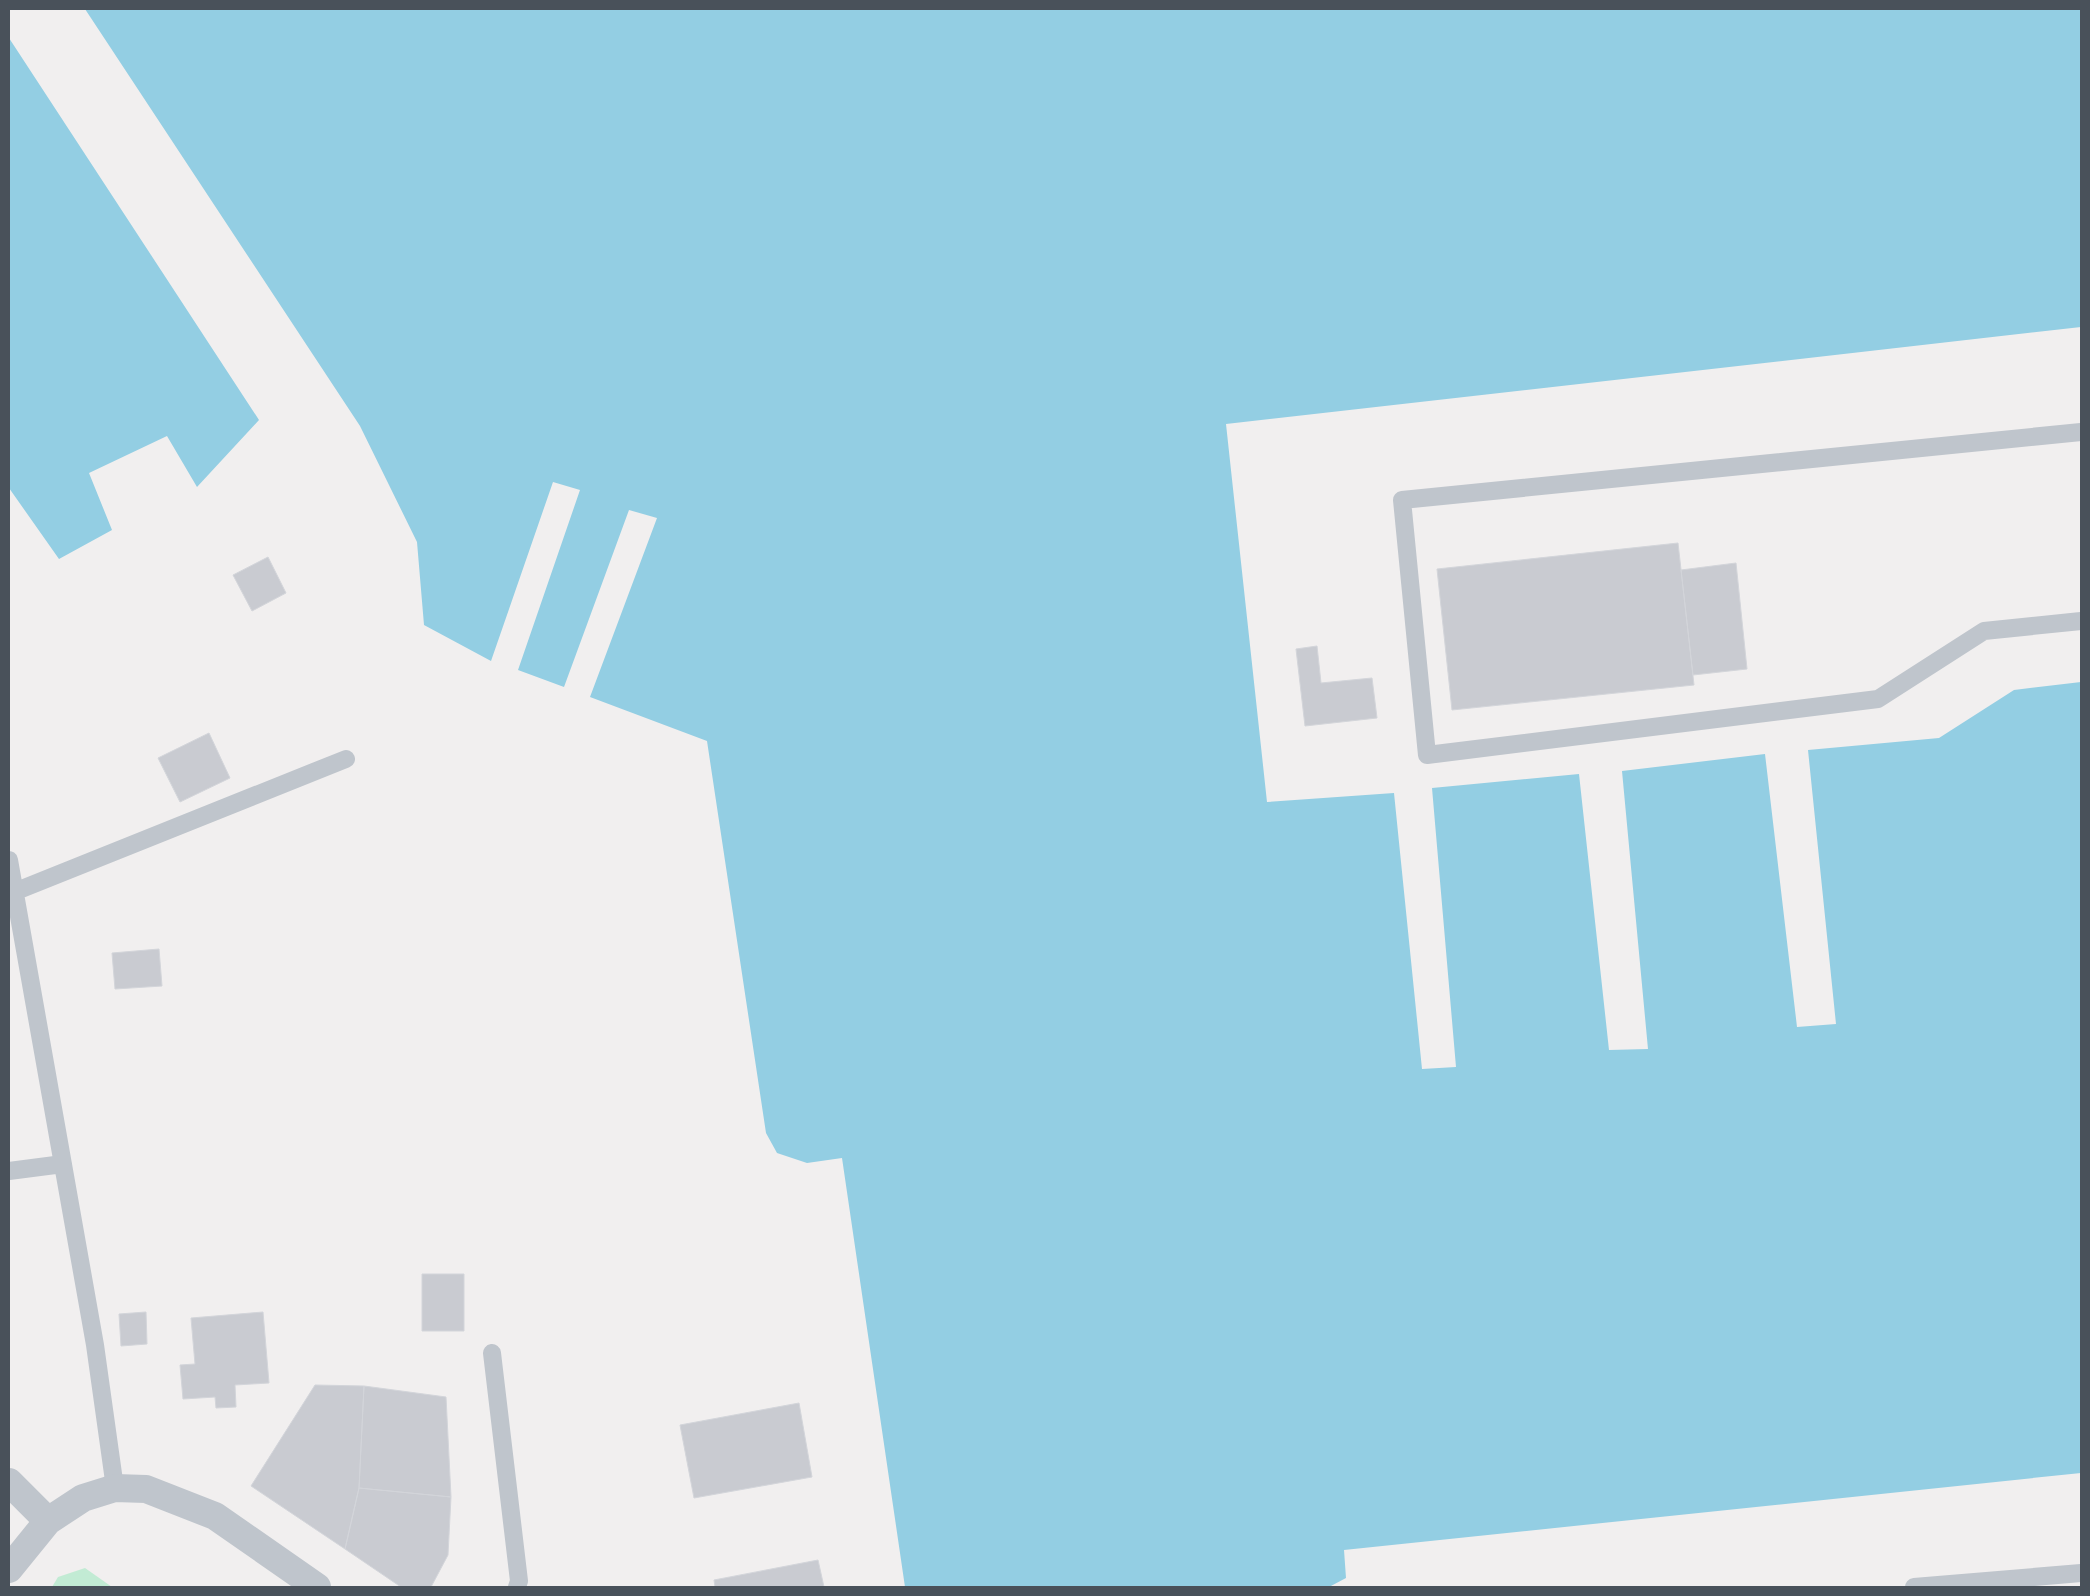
<svg xmlns="http://www.w3.org/2000/svg" width="2090" height="1596" viewBox="0 0 2090 1596" font-family="Raleway,sans-serif">
<rect width="100%" height="100%" fill="#f1efef"/>
<!-- green -->
<path fill="#c2ebd4" d="M85 1568 112 1587H52L58 1577Z"/>
<!-- water -->
<path fill="#93cee3" d="M85 9H2081V327L1226 424 1267 802 1394 793 1422 1069 1456 1067 1432 788 1579 774 1609 1050 1648 1049 1622 771 1765 754 1797 1027 1836 1024 1808 750 1939 738 2014 690 2081 682V1473L1344 1550 1346 1578 1329 1587H905L842 1158 807 1163 777 1153 766 1133 707 741 590 697 657 518 629 510 564 687 518 670 580 490 553 482 491 661 424 625 417 542 360 426Z
M9 38 259 420 197 487 167 436 89 473 112 530 59 559 9 488Z"/>
<!-- building -->
<path fill="#c9cbd1" stroke="#d3d5da" d="M1678 543 1694 685 1452 710 1437 569Z
M268 557 286 593 252 611 233 575Z
M1736 563 1747 669 1693 675 1681 570Z
M1317 646 1321 683 1372 678 1377 718 1305 726 1296 649Z
M209 733 230 778 180 802 158 758Z
M159 949 162 986 115 989 112 953Z
M422 1274H464V1331H422Z
M146 1312 147 1344 121 1346 119 1314Z
M263 1312 269 1383 235 1385 236 1407 216 1408 215 1397 183 1399 180 1365 195 1364 191 1318Z
M315 1385 364 1386 359 1488 345 1549 251 1486Z
M364 1386 446 1397 451 1497 359 1488Z
M799 1403 812 1477 694 1498 680 1425Z
M359 1488 451 1497 448 1555 431 1587H401L345 1549Z
M818 1560 824 1587H715L714 1580Z"/>
<g fill="none" stroke-linecap="round" stroke-linejoin="round">
<!-- lane -->
<path stroke="#bfc5cc" stroke-width="18" d="M2081 432 1402 500 1427 755 1878 699 1984 631 2081 621
M9 860 95 1345 115 1488
M14 892 346 759
M9 1171 63 1164
M492 1353 519 1581 517 1587
M1914 1587 2081 1573"/>
<!-- street -->
<path stroke="#bfc5cc" stroke-width="28" d="M9 1482 48 1521
M9 1569 48 1521 83 1498 115 1488 146 1489 215 1516 317 1587"/>
</g>
<!-- border -->
<rect width="2090" height="1596" fill="none" stroke="#49515a" stroke-width="20"/>
</svg>
